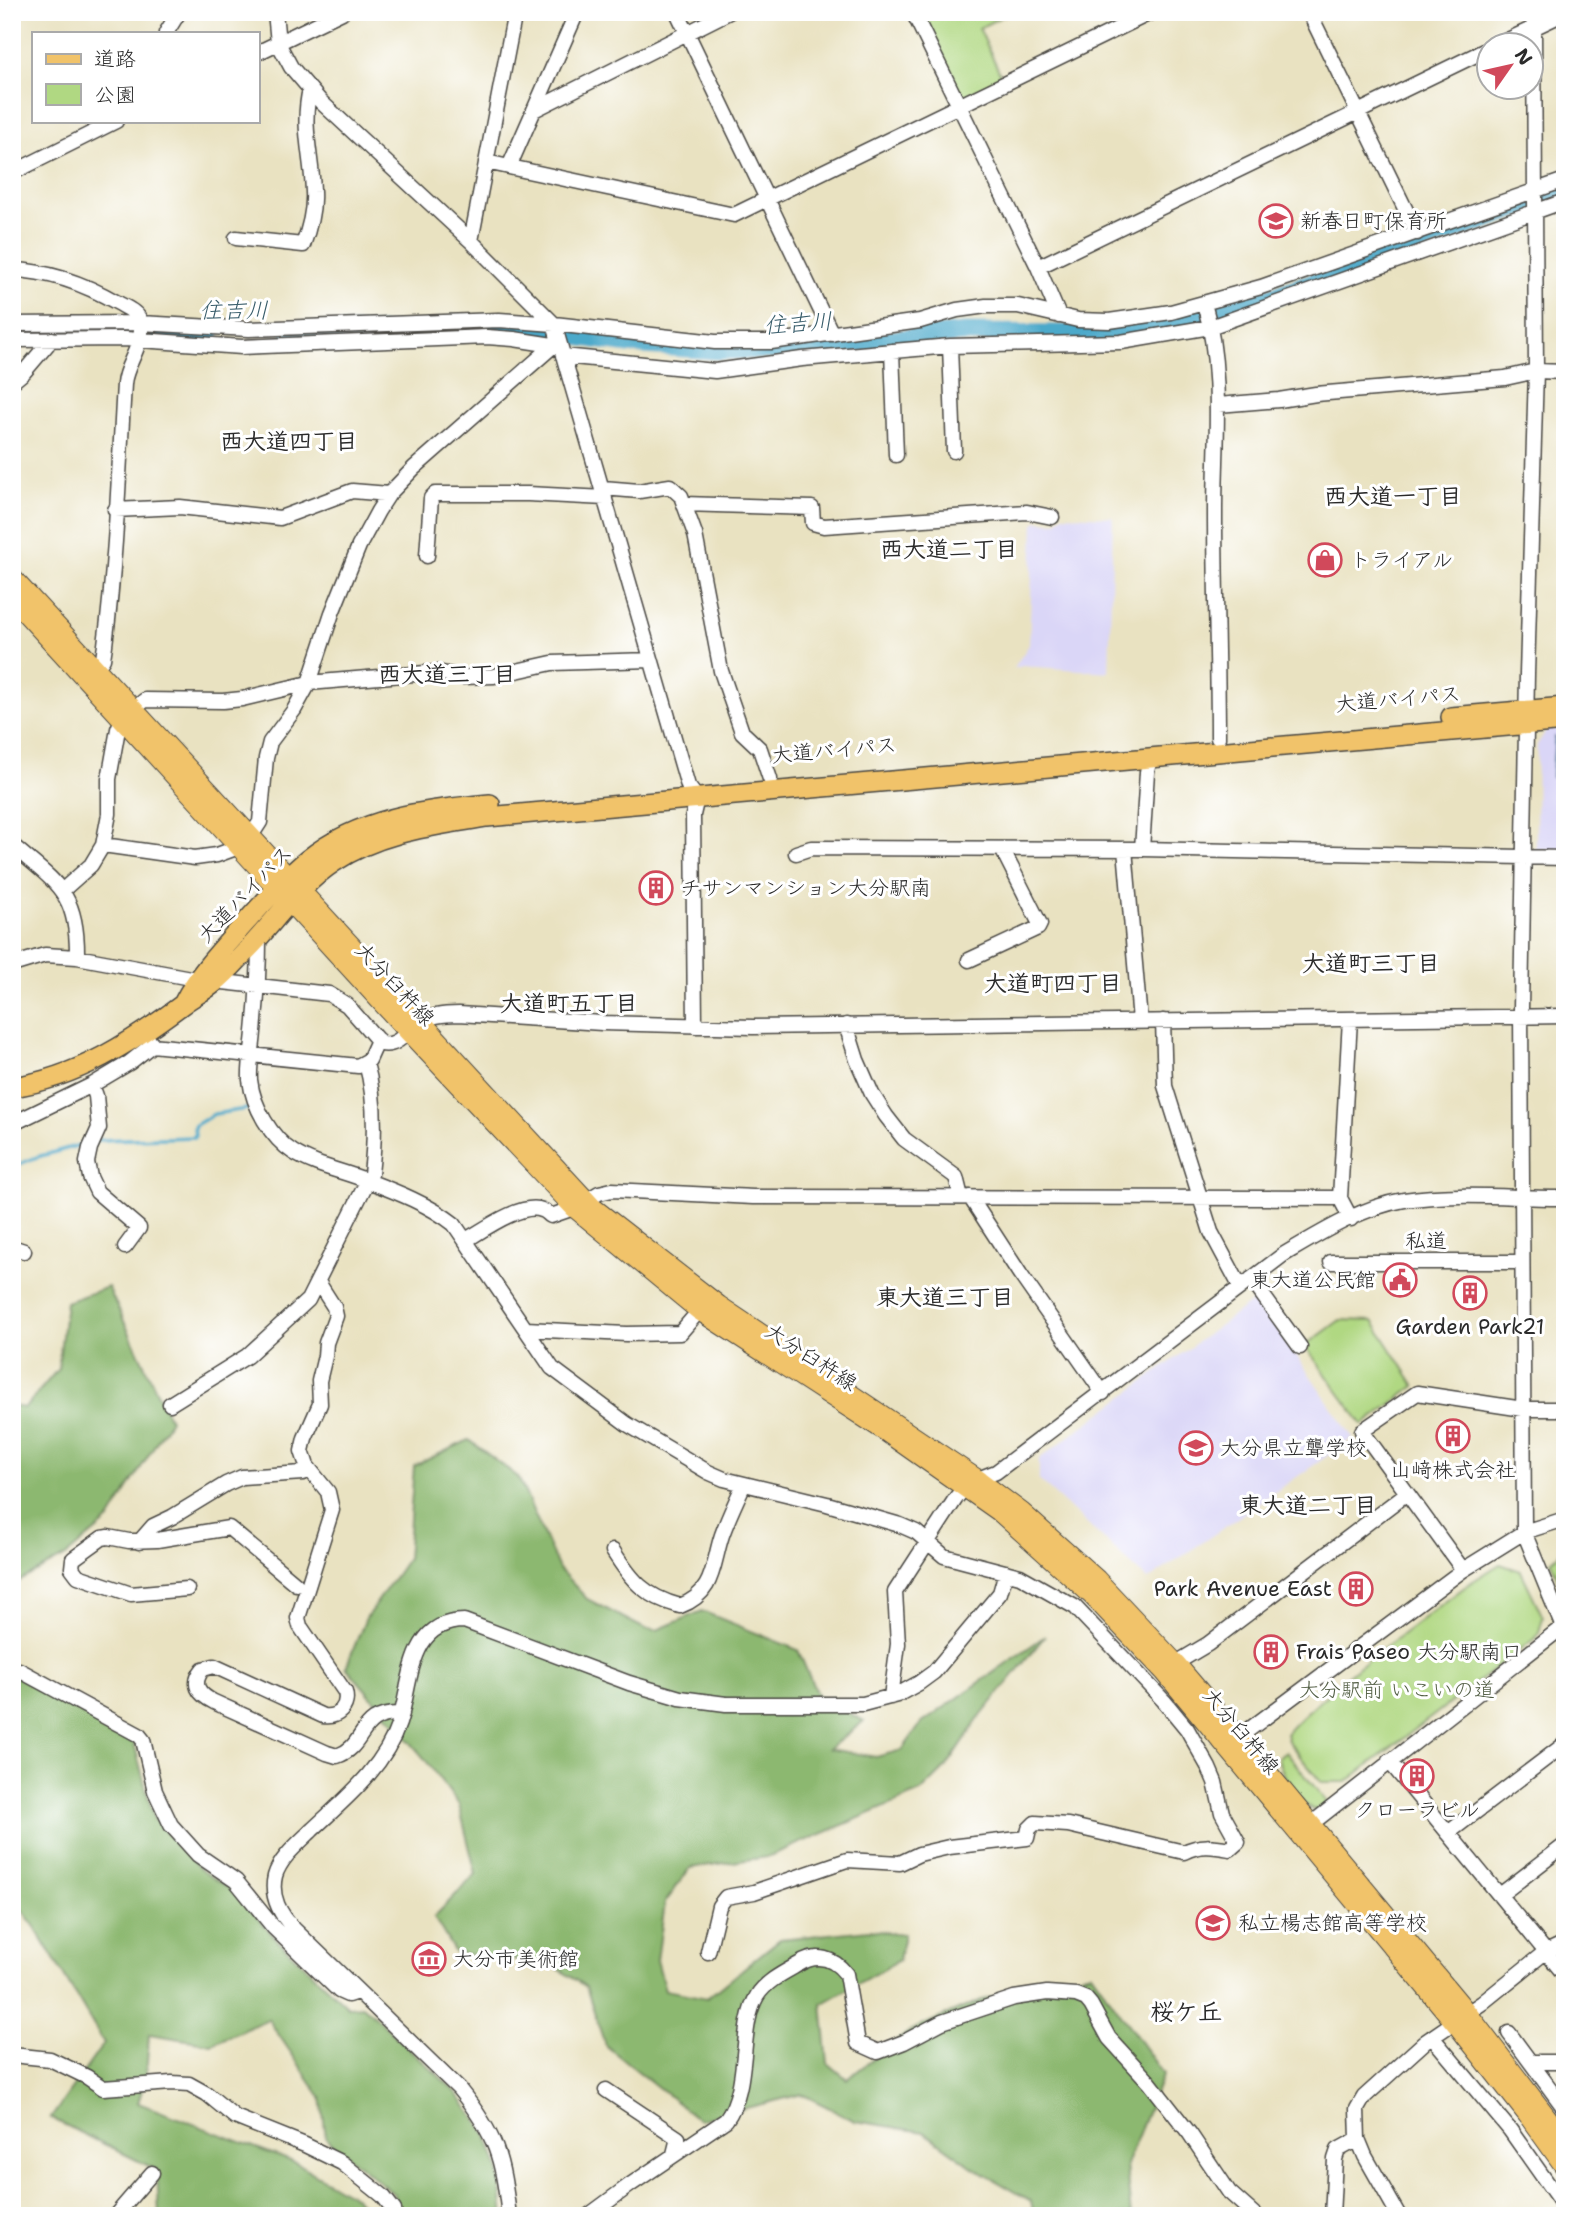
<svg xmlns="http://www.w3.org/2000/svg" width="1577" height="2228" viewBox="0 0 1577 2228" font-family="'Shantell Sans','Klee One',sans-serif">
<rect width="100%" height="100%" fill="#fff"/>
<filter id="ink" filterUnits="userSpaceOnUse"><feTurbulence type="fractalNoise" baseFrequency=".0143" numOctaves="2"/><feDisplacementMap in="SourceGraphic" scale="14" xChannelSelector="R" yChannelSelector="G"/><feConvolveMatrix kernelMatrix="1 2 1 2 8 2 1 2 1" color-interpolation-filters="sRGB"/></filter>
<filter id="wash" filterUnits="userSpaceOnUse"><feTurbulence type="fractalNoise" baseFrequency=".00686" numOctaves="4" result="noise"/><feDisplacementMap in="SourceGraphic" scale="28" xChannelSelector="R" yChannelSelector="G"/><feGaussianBlur stdDeviation="1.57" result="paint"/><feColorMatrix in="noise" values="0 0 0 0 0 0 0 0 0 0 0 0 0 0 0 0 0 1.4 0 .05"/><feComposite in="paint" operator="in"/></filter>
<g filter="url(#wash)">
<rect width="100%" height="100%" fill="#e9e2c1"/>
<!-- built -->
<path fill="#dad6f7" d="M1063 515 1113 517 1109 672 1022 666 1013 669 1029 645 1034 524 1037 521 1056 522Z
M1565 729V853H1556L1547 849 1536 850 1537 745 1547 730Z
M1257 1298 1353 1438 1148 1580 1039 1480V1459Z"/>
<!-- green -->
<path fill="#b0d882" stroke="#6e8256" stroke-width="2" d="M915 12H1011L979 28 1004 82 959 103Z
M1340 1320 1373 1321 1415 1386 1363 1425 1305 1346Z
M1565 1548V1598L1551 1561Z
M1500 1564 1521 1571 1543 1617 1539 1632 1534 1639 1346 1782H1321L1289 1743 1286 1734C1304 1711 1329 1696 1348 1675L1470 1583Z
M1286 1752 1326 1801V1804L1316 1810C1301 1808 1281 1773 1278 1758Z"/>
<!-- forest -->
<path fill="#8cb870" stroke="#5c724e" stroke-width="2" d="M108 1287 170 1420 109 1520 66 1556 12 1585V1406L25 1408 58 1369 66 1302Z
M469 1440 518 1477 559 1569 587 1599 645 1629 657 1630 702 1611 798 1650 818 1697 864 1721 829 1749 876 1757 902 1750 921 1724 1045 1636 977 1721 947 1766 921 1792 767 1857 690 1868 665 1903 657 1960 665 1990 707 1998 780 1939 869 1930 904 1934 899 1960 822 2004 828 2063 847 2079 911 2030 982 2000 1091 1972 1163 2074 1126 2165 1131 2216H1034L1031 2201 974 2168 924 2132 855 2121 802 2094 699 2120 605 2045 586 1987 551 1964 455 1953 434 1917 476 1874 459 1805 424 1758 346 1667 366 1618 407 1559 414 1466Z
M12 1674 134 1743 154 1819 202 1871 234 1891 280 1943 348 2007 363 2006 456 2092 486 2133 499 2170 504 2216H382L395 2195 326 2138 321 2097 268 2019 212 2044 149 2034 146 2077 138 2103 296 2163 356 2198 373 2216H159L157 2170 51 2118 104 2043 35 1927 12 1897Z"/>
<!-- water -->
<path fill="#4ba9ca" stroke="#3b6a7a" stroke-width="2" d="M1555 737 1565 738V778L1552 777Z"/>
<g fill="none" stroke-linecap="round" stroke-linejoin="round">
<!-- stream -->
<path stroke="#4ba9ca" stroke-width="3.5" d="M97 1140 195 1137 194 1126 214 1114 253 1108
M12 1167 37 1157 87 1143"/>
<!-- river -->
<path stroke="#4ba9ca" stroke-width="19" d="M62 333H211
M290 333 450 332 485 328 537 330 629 344 714 350H780L964 333 1089 334 1121 332 1154 327 1201 317 1277 295 1565 191"/>
</g>
</g>
<g filter="url(#ink)">
<g fill="none" stroke-linecap="round" stroke-linejoin="round">
<defs>
<path id="minor" d="M275 12 278 43 291 67 321 102 471 241 554 324 688 786 697 798 693 815 695 1026
M677 12 832 334
M913 12 1038 267 1059 316
M1309 12 1417 233
M1532 12 1534 27 1536 371 1527 674 1521 1009 1524 1532 1562 1625
M166 33 179 12
M1495 46 1565 13
M257 53 342 12
M534 110 729 12
M486 162 734 215 1152 12
M509 167 577 12
M12 173 116 121
M236 238 303 245C309 229 314 209 313 192 312 155 301 127 310 89
M471 241 515 12
M1038 267 1490 48
M12 270C50 271 85 284 118 303 125 307 135 311 139 318 148 341 125 363 124 384 119 471 116 559 105 645L103 659 92 674
M1204 303C1224 371 1215 443 1215 512 1215 587 1218 663 1218 738
M12 324 140 323 249 329 499 320 554 324 715 342H771L920 321 957 310 986 306H1018L1078 320 1109 321 1171 312 1261 287 1565 180
M12 340 125 339 242 347 487 337 514 339 559 346
M950 346 954 451
M892 351 896 455
M563 356 715 371 802 359 950 346 1121 342 1210 327 1565 201
M12 382 24 372 52 339
M1218 405 1279 400 1316 394 1505 378 1536 371 1565 372
M603 488 639 491 670 486 681 496 695 534 721 671 742 732 760 749 770 779
M684 504 812 508 813 523 824 526 1027 512 1052 517
M115 510 180 507 280 518 352 491 389 494
M427 556 431 498 435 494H528L605 498
M12 845C57 884 78 892 77 957
M103 845 195 858 217 855 239 847 251 836 260 822 266 758 270 742 294 710 309 683 332 613 359 546 378 511 389 494 414 468 554 345
M1125 849 1140 1021
M1142 849 1147 772 1150 757
M796 853 811 848 1142 849 1565 858
M64 889 91 865 103 845 109 814V779L118 729 122 719 145 700 223 701 242 699 309 683 437 672 462 677 494 676 552 663 651 660
M261 935 259 940C259 971 257 1001 254 1032 253 1047 249 1065 250 1080 253 1106 271 1138 293 1152 315 1166 343 1171 368 1181 397 1192 430 1205 454 1224L552 1368 627 1424 708 1472 724 1479 827 1504 900 1525 916 1532 944 1556 1020 1576 1075 1607 1164 1701 1187 1729 1209 1768 1215 1782 1222 1813 1238 1842 1230 1849C1213 1846 1200 1844 1184 1852L1068 1825 1035 1823 1029 1829 1027 1838 949 1847 919 1854 900 1863 847 1860 754 1892 726 1897 719 1906 708 1952
M969 960 1038 928 1040 924 1002 849
M12 965 45 955 77 957 196 979 329 994 347 1005 381 1044C398 1048 407 1030 420 1022 431 1015 447 1014 459 1014L602 1023 753 1027 1565 1016
M1163 1021 1165 1086 1211 1232 1240 1286
M846 1025 857 1060 872 1094 886 1116 904 1139 956 1177 961 1197
M144 1033 152 1045 358 1066 369 1060 378 1040
M92 1085 96 1096 99 1128 90 1148 87 1162 90 1177 97 1192 139 1228 125 1247
M12 1124 92 1085 129 1063 152 1045
M970 1197 1020 1274 1103 1393
M1340 1198 1350 1019
M466 1240C483 1230 522 1202 542 1210 546 1211 548 1214 551 1216L574 1208 599 1193 612 1190 753 1197 1340 1198 1351 1219
M12 1247 24 1251
M1331 1262H1522
M1251 1279 1300 1347
M318 1282 334 1307 336 1316 326 1343 325 1356 319 1381 320 1404 305 1438 302 1451 307 1466 328 1492 332 1510 298 1618 300 1626 345 1692C349 1707 338 1718 323 1716L214 1666 203 1669C191 1684 198 1694 214 1702L327 1753 337 1756C368 1746 356 1712 402 1714
M526 1329 626 1334 680 1333 699 1311
M170 1404 247 1356 308 1300 371 1174C375 1139 376 1098 366 1063
M139 1542 153 1526 172 1517 226 1484 242 1477 303 1473 310 1470
M613 1551C632 1581 644 1596 680 1606 715 1593 712 1565 722 1535 728 1518 736 1501 744 1484
M1463 1570 1362 1431 1417 1393 1523 1409H1565
M187 1589 131 1594 78 1576 72 1568 73 1559 102 1538 108 1537 129 1541 157 1540 229 1528 296 1584
M1176 1663 1208 1644 1407 1493
M19 1670 139 1735 143 1740 155 1791 171 1825 198 1855 236 1881 274 1928 339 1991 348 1995 357 1992
M891 1697 898 1644 895 1592 956 1498 965 1487 978 1479 996 1472 1283 1255C1320 1233 1362 1207 1404 1200 1455 1192 1513 1198 1565 1198
M1231 1743 1463 1570 1524 1532 1565 1519
M1389 1761 1565 1975
M1311 1824 1565 1625
M1448 1833 1565 1744
M1500 1895 1565 1845
M1509 2033 1565 2109
M1432 2037 1510 2130 1565 2208
M12 2055 50 2059 87 2077 103 2088 172 2083 189 2084 207 2094 235 2117 305 2145 342 2163 383 2196 394 2210 393 2216
M1532 2062H1565
M606 2090 678 2138 674 2154
M115 2216 152 2173
M509 2216C502 2157 497 2136 459 2089L294 1929C280 1914 270 1897 275 1876 280 1858 299 1843 312 1830 345 1799 384 1768 399 1723 412 1684 408 1621 464 1621L629 1683 680 1698 726 1704H863L897 1695 919 1683 934 1672 1000 1593 1006 1572
M588 2216 630 2185 726 2120C751 2086 738 2028 757 1996 766 1981 785 1972 799 1964 817 1953 834 1958 846 1974L858 2043 878 2052 904 2042 942 2022 1014 1998 1047 1993 1076 1995 1086 1999 1091 2005 1109 2038 1150 2083 1190 2134 1229 2192 1256 2216
M1332 2216 1335 2159 1338 2150 1358 2139
M1399 2216 1365 2156 1358 2139 1357 2109 1364 2097 1425 2042 1482 2003 1544 1953 1565 1943"/>
<path id="major" d="M12 577 593 1207 719 1305 978 1479 1022 1512 1097 1579 1176 1663 1239 1737 1468 2013 1565 2140
M12 599 408 1032 574 1208 699 1311 881 1429 999 1512 1092 1596 1164 1672 1454 2022 1527 2115 1565 2168"/>
<path id="highway" d="M1451 717 1565 707
M184 1002C200 971 224 947 247 921 266 900 285 878 307 860 360 817 425 810 490 804
M12 1087C77 1078 132 1042 183 1004 193 996 205 991 214 983 228 972 240 957 252 945 278 917 302 883 334 862 381 831 433 826 487 817L1565 721"/>
</defs>
<!-- minor casing -->
<use href="#minor" stroke="#484642" stroke-width="17"/>
<!-- major casing -->
<use href="#major" stroke="#484642" stroke-width="20"/>
<!-- highway casing -->
<use href="#highway" stroke="#484642" stroke-width="22"/>
<!-- minor -->
<use href="#minor" stroke="#fff" stroke-width="14"/>
<!-- major -->
<use href="#major" stroke="#f1c36a" stroke-width="18"/>
<!-- highway -->
<use href="#highway" stroke="#f1c36a" stroke-width="19"/>
</g>
</g>
<!-- icons -->
<defs>
<symbol id="school-ring" viewBox="-11 -11 22 22"><circle r="9.5" fill="#fff" stroke="#d1495b" stroke-width="1.5"/><path d="M0-5L7-2L0 1L-7-2ZM-4 1L0 2.5L4 1V4Q0 6-4 4Z" fill="#d1495b"/></symbol>
<symbol id="shop-ring" viewBox="-11 -11 22 22"><circle r="9.5" fill="#fff" stroke="#d1495b" stroke-width="1.5"/><path d="M-5-2.5h2.3a2.7 3.5 0 0 1 5.4 0H5L5.5 6h-11ZM-1.5-2.5h3a1.5 2.3 0 0 0-3 0Z" fill="#d1495b"/></symbol>
<symbol id="building-ring" viewBox="-11 -11 22 22"><circle r="9.5" fill="#fff" stroke="#d1495b" stroke-width="1.5"/><path d="M-4-6H4V6H1V3H-1V6H-4ZM-2.5-4.3h1.7v1.8h-1.7ZM.8-4.3h1.7v1.8H.8ZM-2.5-1h1.7V.8h-1.7ZM.8-1h1.7V.8H.8Z" fill="#d1495b"/></symbol>
<symbol id="civic-ring" viewBox="-11 -11 22 22"><circle r="9.5" fill="#fff" stroke="#d1495b" stroke-width="1.5"/><path d="M-.6-6.5H3V-4.5H.6V-3L4-1V1h2V6H-6V1h2V-1L-.6-3ZM-1.2 2.5V6h2.4V2.5Z" fill="#d1495b"/></symbol>
<symbol id="museum-ring" viewBox="-11 -11 22 22"><circle r="9.5" fill="#fff" stroke="#d1495b" stroke-width="1.5"/><path d="M0-6L6-3V-2H-6V-3ZM-5-1h2V3h-2ZM-1-1h2V3h-2ZM3-1h2V3H3ZM-6 4H6V6H-6Z" fill="#d1495b"/></symbol>
</defs>
<g fill-rule="evenodd">
<use href="#school-ring" x="1257" y="202" width="38" height="38"/>
<use href="#shop-ring" x="1306" y="541" width="38" height="38"/>
<use href="#building-ring" x="637" y="869" width="38" height="38"/>
<use href="#civic-ring" x="1381" y="1261" width="38" height="38"/>
<use href="#building-ring" x="1451" y="1274" width="38" height="38"/>
<use href="#building-ring" x="1434" y="1417" width="38" height="38"/>
<use href="#school-ring" x="1177" y="1429" width="38" height="38"/>
<use href="#building-ring" x="1337" y="1570" width="38" height="38"/>
<use href="#building-ring" x="1252" y="1633" width="38" height="38"/>
<use href="#building-ring" x="1398" y="1757" width="38" height="38"/>
<use href="#school-ring" x="1194" y="1904" width="38" height="38"/>
<use href="#museum-ring" x="410" y="1940" width="38" height="38"/>
</g>
<g text-anchor="middle" dominant-baseline="central" stroke-width="6" stroke-linejoin="round" paint-order="stroke">
<!-- poi labels -->
<g font-size="21" fill="#2b2b2b" stroke="#fff" text-anchor="start">
<text x="1300" y="221">新春日町保育所</text>
<text x="1350" y="560">トライアル</text>
<text x="680" y="888">チサンマンション大分駅南</text>
<text x="1376" y="1280" text-anchor="end">東大道公民館</text>
<text x="1470" y="1327" text-anchor="middle">Garden Park21</text>
<text x="1220" y="1448">大分県立聾学校</text>
<text x="1453" y="1470" text-anchor="middle">山﨑株式会社</text>
<text x="1332" y="1589" text-anchor="end">Park Avenue East</text>
<text x="1296" y="1652">Frais Paseo 大分駅南口</text>
<text x="1417" y="1810" text-anchor="middle">クローラビル</text>
<text x="1238" y="1923">私立楊志館高等学校</text>
<text x="453" y="1959">大分市美術館</text>
</g>
<!-- street labels -->
<g font-size="21" fill="#2b2b2b" stroke="#fff">
<text transform="translate(1398 699) rotate(-5)">大道バイパス</text>
<text transform="translate(834 750) rotate(-5)">大道バイパス</text>
<text transform="translate(245 894) rotate(-46)">大道バイパス</text>
<text transform="translate(395 984) rotate(47)">大分臼杵線</text>
<text x="1426" y="1241">私道</text>
<text transform="translate(811 1357) rotate(33)">大分臼杵線</text>
<text transform="translate(1241 1731) rotate(50)">大分臼杵線</text>
</g>
<!-- park labels -->
<g font-size="21" fill="#535f45" stroke="#fff">
<text x="1397" y="1690">大分駅前 いこいの道</text>
</g>
<!-- water labels -->
<g font-size="23" font-style="italic" fill="#385d6b" stroke="#fff">
<text x="234" y="310">住吉川</text>
<text transform="translate(798 323) rotate(-4)">住吉川</text>
</g>
<!-- neighbourhood labels -->
<g font-size="23" font-weight="bold" fill="#2b2b2b" stroke="#fff">
<text x="289" y="441">西大道四丁目</text>
<text x="1393" y="496">西大道一丁目</text>
<text x="949" y="549">西大道二丁目</text>
<text x="447" y="674">西大道三丁目</text>
<text x="1371" y="963">大道町三丁目</text>
<text x="1053" y="983">大道町四丁目</text>
<text x="569" y="1003">大道町五丁目</text>
<text x="945" y="1297">東大道三丁目</text>
<text x="1308" y="1505">東大道二丁目</text>
</g>
<!-- quarter labels -->
<g font-size="24" font-weight="bold" fill="#2b2b2b" stroke="#fff">
<text x="1186" y="2012">桜ケ丘</text>
</g>
</g>
<!-- margin -->
<rect width="1577" height="2228" fill="none" stroke="#fff" stroke-width="42"/>
<!-- legend -->
<rect x="32" y="32" width="228" height="91" fill="#ffffff" stroke="#aaaaaa" stroke-width="2"/>
<rect x="46" y="54" width="35" height="10" fill="#f1c36a" stroke="#aaaaaa" stroke-width="2"/>
<text x="94" y="66" font-size="21" fill="#2b2b2b">道路</text>
<rect x="46" y="84" width="35" height="21" fill="#b0d882" stroke="#aaaaaa" stroke-width="2"/>
<text x="94" y="102" font-size="21" fill="#2b2b2b">公園</text>
<!-- north arrow -->
<g transform="translate(1510 66) rotate(56)"><circle r="33" fill="#ffffff" stroke="#aaaaaa" stroke-width="2"/>
<path d="M0-5L12 26L0 18L-12 26Z" fill="#d1495b"/>
<text y="-10" font-size="19" font-weight="bold" text-anchor="middle" fill="#2b2b2b">N</text>
</g>
</svg>
